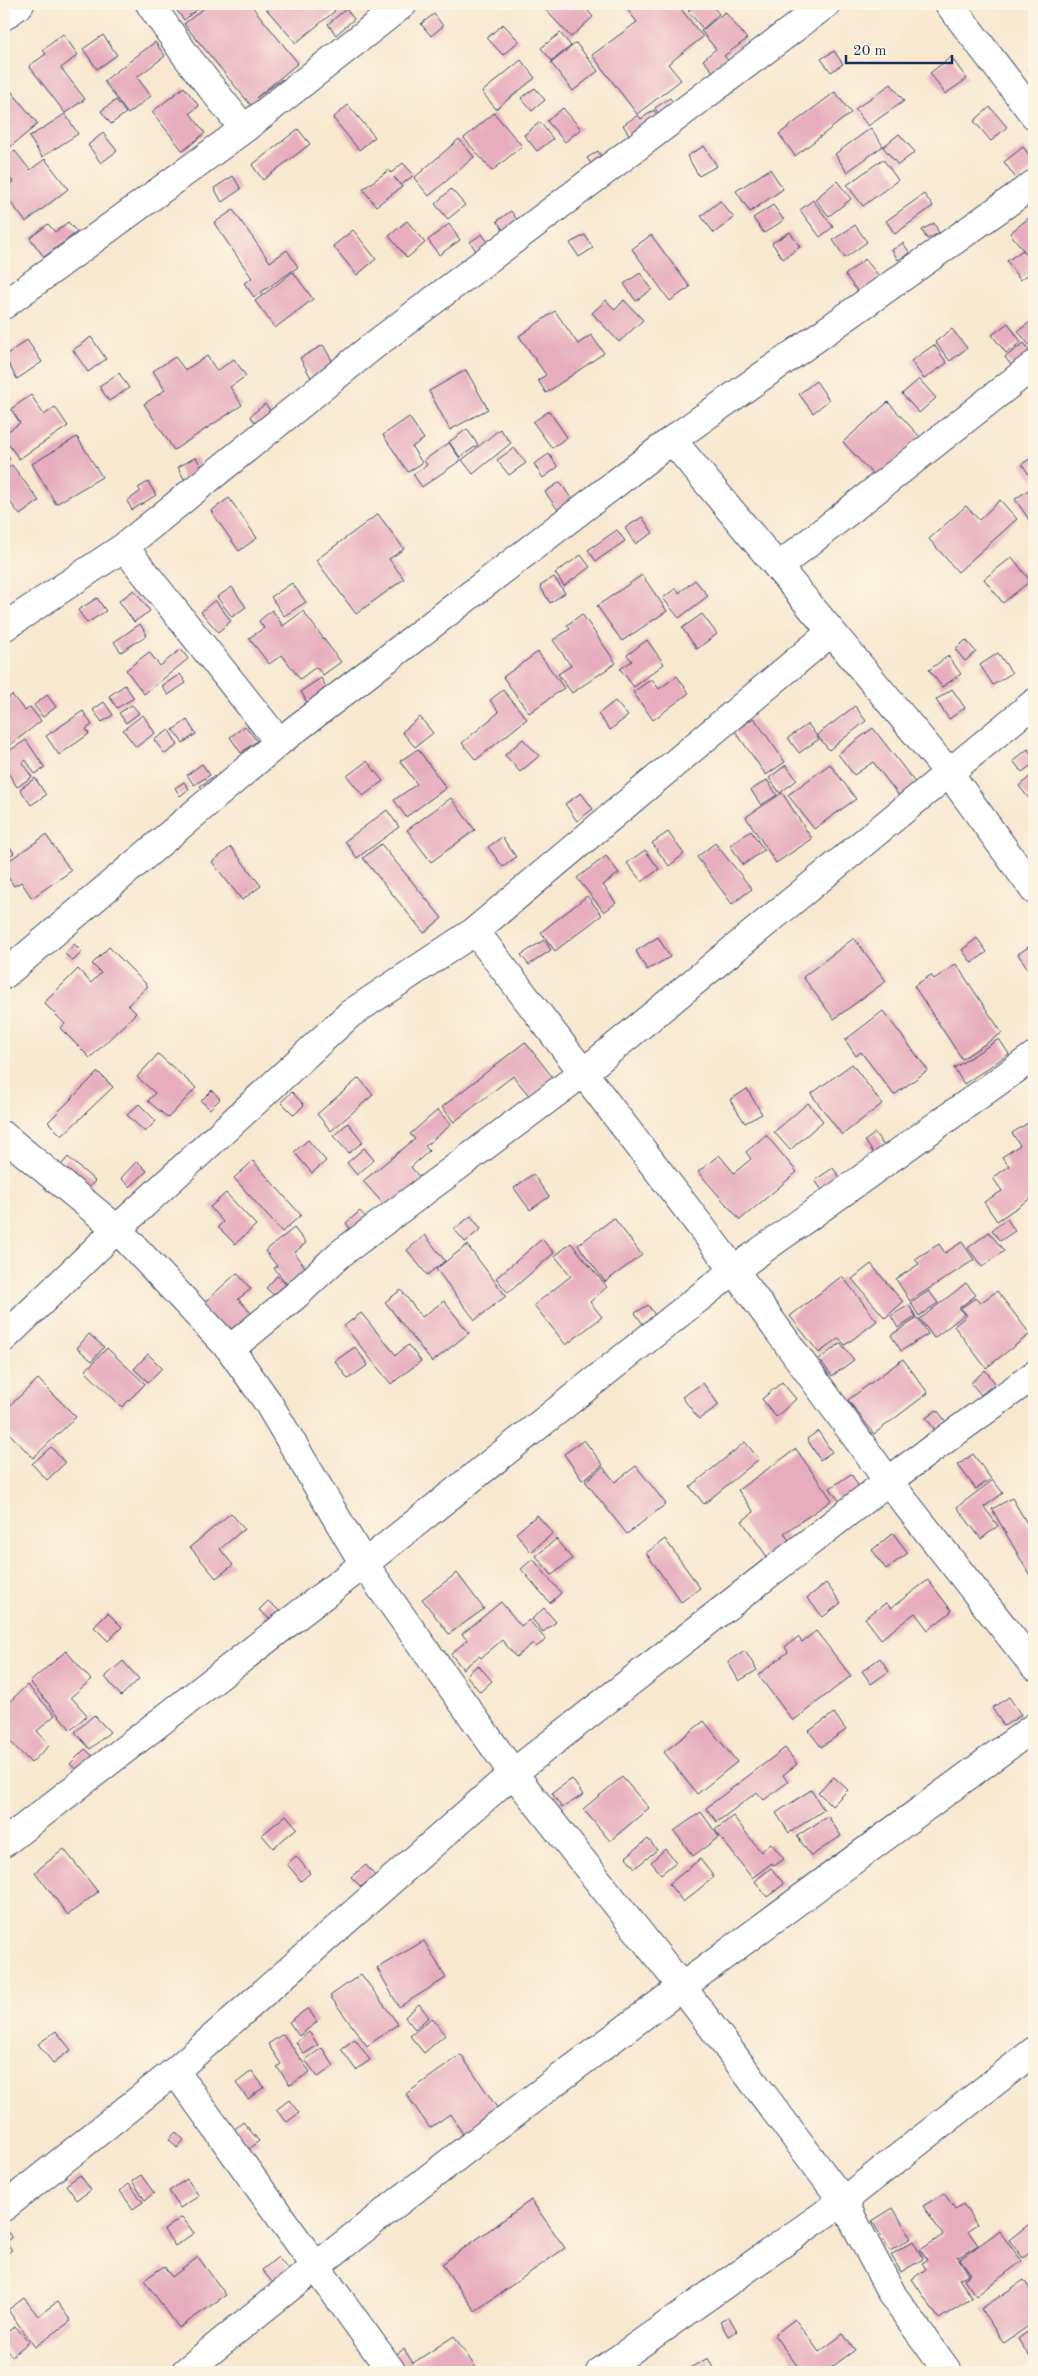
<svg xmlns="http://www.w3.org/2000/svg" width="1038" height="2376" viewBox="0 0 1038 2376" font-family="'Old Standard TT',serif">
<rect width="100%" height="100%" fill="#fcf5e5"/>
<filter id="ink" filterUnits="userSpaceOnUse"><feTurbulence type="fractalNoise" baseFrequency=".02" numOctaves="2"/><feDisplacementMap in="SourceGraphic" scale="10" xChannelSelector="R" yChannelSelector="G"/><feConvolveMatrix kernelMatrix="1 2 1 2 8 2 1 2 1" color-interpolation-filters="sRGB"/></filter>
<filter id="wash" filterUnits="userSpaceOnUse"><feTurbulence type="fractalNoise" baseFrequency=".0096" numOctaves="4" result="noise"/><feDisplacementMap in="SourceGraphic" scale="20" xChannelSelector="R" yChannelSelector="G"/><feGaussianBlur stdDeviation="1.12" result="paint"/><feColorMatrix in="noise" values="0 0 0 0 0 0 0 0 0 0 0 0 0 0 0 0 0 1.4 0 .05"/><feComposite in="paint" operator="in"/></filter>
<g filter="url(#wash)">
<rect width="100%" height="100%" fill="#f8e8d0"/>
<g id="blocks">
<!-- building -->
<path fill="#e7adbe" d="M172 4H196L199 8 184 20Z
M209 4H250L298 63 256 98 282 79 290 89 258 114 184 24Z
M262 4H329L335 11 296 43Z
M540 4H589L585 7 593 17 571 37Z
M623 4H677L703 37 668 64 681 80 637 114 592 55 637 22Z
M697 4H711L719 14 703 29 688 11Z
M346 9 354 19 336 35 328 24Z
M725 12 747 39 724 56 730 62 715 74 703 60 716 49 701 31Z
M434 14 443 26 431 36 421 24Z
M503 24 519 41 503 55 487 38Z
M560 33 571 46 552 61 541 48Z
M63 34 78 55 61 68 85 99 65 113 29 66 46 54 43 50Z
M103 35 117 55 97 69 83 49Z
M155 42 165 56 137 77 151 96 128 114 104 81Z
M576 43 598 71 573 91 551 63Z
M834 51 843 64 831 72 821 59Z
M951 57 967 79 945 94 930 73Z
M521 60 535 78 496 109 482 92Z
M1034 64V77L1028 69Z
M891 84 904 101 868 126 855 109Z
M7 86 38 124 4 152V89Z
M184 87 199 106 190 113 205 133 183 151 152 112Z
M535 88 545 100 532 111 521 98Z
M835 92 851 113 795 156 779 134Z
M670 98 678 111 663 121 655 108Z
M116 100 126 113 111 124 101 111Z
M348 105 375 137 359 150 333 118Z
M990 107 1007 127 991 141 974 121Z
M563 108 581 129 565 142 547 121Z
M654 110 661 121 633 141 623 125 638 115 641 119Z
M494 113 522 146 492 171 464 138Z
M65 114 78 134 42 157 29 137Z
M540 122 553 139 537 151 524 135Z
M871 128 883 146 847 172 835 154Z
M298 129 310 144 263 180 252 165Z
M103 133 117 151 101 163 88 145Z
M899 134 915 152 898 165 883 147Z
M459 139 474 157 429 196 414 178Z
M704 146 717 166 699 176 687 156Z
M1023 147 1034 161V168L1018 181 1004 162Z
M15 151 30 170 45 159 68 189 26 222 4 194V188L13 182 4 170V159Z
M598 151 604 163 595 169 587 158Z
M883 159 898 180 863 206 847 185Z
M403 163 414 175 401 185 394 177 402 187 376 206 363 189 389 170 391 173Z
M770 169 783 189 750 212 736 191Z
M233 176 241 189 222 202 214 188Z
M837 181 851 199 829 216 815 199Z
M451 189 465 205 448 219 435 204Z
M924 194 933 206 895 234 886 221Z
M813 200 833 227 820 237 800 210Z
M720 201 734 218 714 233 701 216Z
M773 205 784 220 764 233 753 218Z
M233 210 270 262 287 250 298 267 254 297 244 283 252 278 214 223Z
M511 211 520 224 506 234 497 221Z
M1030 217 1034 223V249L1027 255 1010 233Z
M407 221 425 243 407 258 389 236Z
M68 222 77 232 44 257 30 238 48 224 55 232Z
M934 223 939 233 927 239 922 230Z
M449 224 460 240 439 255 428 240Z
M855 225 867 242 845 258 833 240Z
M353 230 376 259 357 275 333 246Z
M790 232 800 247 783 259 772 243Z
M482 234 491 247 479 255 470 242Z
M585 235 593 248 579 257 570 243Z
M651 235 690 287 670 301 632 249Z
M903 243 910 253 898 260 892 250Z
M1023 250 1029 258 1034 254V271L1020 280 1007 261Z
M865 259 880 277 859 293 845 275Z
M293 272 313 299 275 328 255 301Z
M640 273 652 289 636 301 624 284Z
M606 300 615 310 624 300 643 320 619 342 592 313Z
M555 311 578 344 591 335 604 353 546 393 538 380 546 375 519 336Z
M1034 319V351L1018 331Z
M1008 323 1021 342 1006 353 992 335Z
M952 329 967 348 950 361 935 342Z
M91 337 106 359 88 372 73 350Z
M27 340 42 362 17 379 4 356Z
M1024 343 1034 357 1018 374 1005 357Z
M323 345 336 367 313 381 300 358Z
M934 345 947 363 924 379 911 361Z
M207 356 217 371 234 359 246 376 230 387 242 405 174 450 144 404 165 390 153 371 175 357 185 370Z
M466 370 488 409 450 430 429 391Z
M119 373 129 388 109 401 99 386Z
M919 379 936 398 919 413 902 394Z
M816 381 829 400 813 413 799 394Z
M31 395 44 415 55 407 68 426 19 459 4 438V434L20 423 11 409Z
M888 402 920 437 876 478 843 442Z
M265 404 276 418 261 430 250 416Z
M549 411 567 437 552 448 533 422Z
M409 417 424 439 412 447 422 463 408 472 383 435Z
M467 429 478 445 460 457 449 442Z
M500 429 511 443 473 474 462 460Z
M77 437 102 477 56 504 32 464Z
M449 443 461 460 422 487 413 474 427 465 424 460Z
M514 448 526 463 509 475 497 460Z
M4 450 10 459 4 463Z
M549 454 558 467 543 478 534 464Z
M1034 456V482L1022 464Z
M196 457 202 469 184 479 178 467Z
M12 465 39 501 20 515 4 494V472Z
M148 482 156 495 132 510 127 501 141 491 138 488Z
M560 482 577 507 563 517 545 492Z
M1033 487 1034 488V527L1015 499Z
M229 498 257 538 239 551 211 511Z
M1000 500 1017 519 958 572 929 539 966 506 979 520Z
M378 514 404 549 389 559 404 579 356 614 316 560Z
M642 517 653 533 635 544 625 528Z
M617 530 625 541 596 561 588 550Z
M581 555 590 567 564 586 555 573Z
M1012 557 1030 581 1003 603 984 579Z
M642 575 667 611 622 641 597 606Z
M554 577 565 593 550 603 540 586Z
M695 580 708 596 679 618 663 598 676 588 679 593Z
M292 583 306 602 284 616 271 597Z
M232 587 246 607 232 617 217 597Z
M134 590 150 611 134 622 119 601Z
M97 598 106 611 87 623 78 610Z
M215 600 231 621 218 632 201 612Z
M272 610 283 626 303 611 341 662 323 675 316 667 300 679 282 655 269 664 249 638 264 628 259 621Z
M582 614 616 663 572 693 558 674 571 666 553 640 570 629 567 625Z
M702 614 717 634 697 649 682 628Z
M140 624 147 635 121 652 114 642Z
M647 640 664 664 634 687 620 669 632 661 627 655Z
M966 640 976 652 965 661 955 649Z
M181 649 188 659 144 694 126 670 149 652 160 666Z
M538 652 564 688 529 713 503 677Z
M998 653 1012 673 993 685 980 665Z
M948 656 961 674 942 687 929 670Z
M180 674 186 683 168 695 162 686Z
M677 676 689 693 653 720 633 692 652 679 659 689Z
M321 678 328 690 307 703 301 691Z
M125 685 134 698 117 708 109 696Z
M952 689 965 708 949 719 936 700Z
M503 690 527 719 476 760 462 743 499 712 490 700Z
M12 695 25 711 30 707 41 721 4 750V701Z
M47 695 56 707 43 717 34 705Z
M615 701 628 716 610 730 598 714Z
M104 702 113 715 102 722 93 710Z
M132 705 139 713 126 723 119 713Z
M855 706 866 721 829 750 817 735Z
M83 711 92 725 86 729 89 734 59 755 46 736Z
M143 715 155 733 136 747 123 730Z
M420 717 433 733 415 747 402 732Z
M754 718 785 762 766 775 735 731Z
M187 720 196 734 183 743 173 730Z
M808 724 819 739 799 753 788 738Z
M245 726 257 741 241 753 230 737Z
M873 728 920 789 904 802 873 762 854 775 838 754Z
M169 730 178 745 165 754 154 740Z
M523 739 539 756 520 772 505 755Z
M26 740 45 768 35 774 26 760 22 763 32 777 17 787 4 767V754Z
M418 749 446 788 406 817 394 800 417 784 400 761Z
M1028 749 1034 758V763L1022 772 1013 761Z
M367 761 383 781 363 796 347 776Z
M202 764 210 775 194 785 187 775Z
M830 764 856 799 814 829 788 795Z
M786 765 797 780 780 793 769 778Z
M1034 773V805L1019 786Z
M214 776 220 785 206 795 200 786Z
M35 778 46 795 31 805 20 789Z
M767 780 777 795 761 805 751 790Z
M184 782 189 789 180 796 175 788Z
M581 793 593 809 577 821 565 804Z
M782 793 812 839 776 863 746 817Z
M451 798 475 830 431 862 407 830Z
M387 810 399 827 357 858 345 841Z
M751 831 764 850 743 865 730 845Z
M668 832 684 854 669 866 652 843Z
M46 835 71 871 32 898 21 882 14 886 4 871V864Z
M502 837 516 857 503 867 488 847Z
M4 840 14 853 4 860Z
M715 843 752 889 732 904 697 857Z
M381 844 442 918 424 933 363 858Z
M231 847 261 886 242 900 212 862Z
M645 850 659 869 642 882 627 863Z
M606 856 619 873 603 885 616 903 604 912 577 878Z
M587 896 602 915 555 951 541 932Z
M658 937 670 957 647 970 636 951Z
M854 938 886 981 834 1019 803 977Z
M977 938 987 952 972 963 962 950Z
M544 940 551 950 529 965 521 955Z
M74 944 82 952 73 961 65 954Z
M1033 944 1034 964 1028 969 1018 954Z
M109 947 148 986 128 1005 136 1013 90 1058 60 1028 65 1024 44 1003 78 969 91 983 101 973 92 964Z
M956 964 1002 1033 962 1059 914 986 931 975 934 979Z
M883 1011 928 1070 894 1095 861 1052 856 1056 845 1040Z
M999 1039 1009 1054 964 1084 954 1068Z
M525 1042 554 1079 531 1098 513 1076 454 1122 442 1107Z
M158 1054 196 1088 168 1118 148 1101 155 1093 137 1077Z
M852 1064 882 1104 842 1135 811 1094Z
M98 1072 113 1087 62 1136 48 1122Z
M359 1078 373 1095 331 1131 317 1114Z
M747 1089 762 1114 745 1123 730 1100Z
M212 1090 220 1099 210 1109 201 1101Z
M292 1092 304 1105 294 1115 281 1102Z
M808 1103 823 1121 790 1150 774 1132Z
M139 1104 156 1121 145 1132 127 1115Z
M438 1110 451 1125 425 1146 429 1151 411 1167 422 1180 388 1209 363 1181 415 1139 410 1134Z
M1031 1121 1034 1126V1196L997 1221 984 1202 1002 1191 993 1178 1009 1166 1002 1157 1020 1145 1012 1133Z
M348 1123 363 1142 349 1153 333 1136Z
M875 1133 887 1150 877 1158 865 1141Z
M766 1135 797 1172 740 1220 698 1172 719 1155 734 1173 751 1159 746 1152Z
M308 1140 326 1161 312 1173 294 1152Z
M364 1148 374 1160 357 1175 347 1163Z
M68 1157 95 1181 82 1195 56 1171Z
M137 1161 147 1171 130 1187 121 1178Z
M253 1161 301 1215 282 1232 234 1178Z
M833 1168 844 1183 826 1196 815 1180Z
M533 1174 549 1197 530 1210 514 1188Z
M226 1193 256 1225 235 1244 218 1227 223 1222 210 1207Z
M360 1211 368 1220 352 1232 346 1223Z
M471 1216 481 1229 465 1242 454 1229Z
M614 1218 642 1255 605 1282 578 1245Z
M1007 1219 1015 1231 1000 1241 992 1230Z
M294 1228 306 1243 294 1253 308 1271 288 1286 274 1268 277 1266 265 1251Z
M989 1232 1004 1251 982 1267 968 1248Z
M425 1235 445 1261 427 1275 407 1250Z
M542 1239 554 1253 508 1293 496 1278Z
M962 1242 974 1260 910 1301 896 1279 919 1264 915 1259 939 1244 945 1253Z
M571 1243 607 1287 590 1302 602 1317 566 1345 534 1305 571 1276 555 1256Z
M467 1245 506 1296 475 1320 436 1269Z
M871 1264 903 1302 885 1318 852 1279Z
M237 1273 251 1289 238 1299 252 1314 227 1336 200 1306Z
M277 1276 289 1287 278 1299 266 1288Z
M842 1276 877 1321 845 1345 839 1338 819 1353 790 1316Z
M966 1283 976 1295 959 1308 965 1314 934 1338 920 1319Z
M401 1290 422 1317 444 1301 469 1333 432 1362 385 1302Z
M929 1291 938 1303 919 1316 911 1303Z
M997 1291 1030 1334 986 1368 954 1326 967 1315 961 1308 975 1298 980 1303Z
M648 1305 655 1315 643 1324 635 1313Z
M909 1305 916 1317 898 1328 891 1316Z
M361 1313 396 1355 408 1345 421 1361 391 1384 344 1326Z
M918 1318 928 1334 901 1351 891 1335Z
M89 1334 104 1347 92 1361 77 1348Z
M841 1343 854 1360 832 1376 819 1359Z
M355 1347 368 1365 348 1379 335 1361Z
M107 1348 145 1384 122 1407 85 1371Z
M148 1354 162 1368 148 1382 134 1369Z
M903 1359 928 1393 874 1434 848 1400Z
M985 1370 995 1383 981 1395 971 1383Z
M38 1379 76 1417 33 1458 4 1428V1411Z
M782 1382 796 1399 776 1417 762 1399Z
M703 1383 719 1405 699 1419 682 1397Z
M937 1410 946 1422 935 1430 926 1418Z
M818 1431 832 1452 820 1460 807 1439Z
M584 1440 603 1465 582 1480 564 1454Z
M745 1442 759 1459 704 1504 690 1487Z
M51 1447 65 1463 47 1480 32 1464Z
M796 1449 832 1500 784 1533 792 1545 770 1561 742 1521 754 1512 738 1490Z
M973 1454 991 1479 976 1489 958 1465Z
M636 1466 666 1504 627 1534 585 1481 603 1467 615 1482Z
M851 1474 862 1492 842 1505 830 1488Z
M993 1480 1003 1493 984 1507 998 1526 981 1539 957 1507Z
M1012 1498 1031 1530 1034 1529V1571L1029 1574 992 1509Z
M231 1513 244 1529 220 1549 233 1565 216 1578 190 1547Z
M537 1515 553 1533 531 1552 516 1533Z
M893 1533 908 1553 886 1569 872 1550Z
M556 1539 572 1559 552 1575 536 1556Z
M665 1539 700 1588 681 1602 646 1553Z
M533 1559 561 1593 550 1603 521 1569Z
M457 1573 484 1609 449 1634 422 1599Z
M928 1580 952 1611 928 1630 915 1613 881 1639 865 1618 886 1603 891 1608Z
M826 1583 841 1603 823 1617 807 1598Z
M268 1601 282 1613 273 1622 259 1610Z
M501 1602 521 1626 529 1620 546 1640 536 1647 533 1643 516 1657 502 1640 481 1658 479 1656 463 1669 451 1654 467 1640 462 1634Z
M544 1608 556 1622 543 1632 532 1619Z
M108 1613 122 1627 108 1641 94 1627Z
M816 1631 851 1676 793 1721 758 1675 788 1652 785 1647 798 1637 802 1642Z
M66 1651 91 1680 71 1697 87 1715 71 1730 30 1682Z
M745 1651 757 1670 739 1681 728 1662Z
M880 1658 889 1671 871 1684 862 1671Z
M123 1661 139 1679 121 1696 105 1677Z
M478 1665 492 1681 480 1692 466 1675Z
M27 1685 55 1715 37 1731 50 1745 31 1763 4 1735V1707Z
M1009 1697 1021 1715 1004 1726 992 1708Z
M834 1713 846 1730 821 1747 809 1731Z
M94 1715 110 1732 90 1749 75 1732Z
M704 1721 737 1762 697 1794 664 1752Z
M785 1748 797 1764 783 1775 788 1782 764 1800 757 1792 717 1822 706 1808Z
M85 1749 96 1759 81 1774 70 1764Z
M622 1777 649 1808 610 1841 583 1809Z
M834 1777 848 1790 832 1806 818 1792Z
M572 1779 583 1795 562 1808 552 1793Z
M811 1790 824 1810 789 1833 776 1813Z
M701 1812 719 1837 693 1856 674 1831Z
M286 1815 297 1828 273 1848 262 1835Z
M733 1816 761 1852 771 1843 784 1859 774 1866 772 1863 752 1878 715 1830Z
M828 1816 841 1836 811 1856 797 1836Z
M648 1839 657 1850 635 1868 626 1857Z
M64 1849 98 1892 68 1915 35 1872Z
M665 1849 676 1862 661 1874 651 1862Z
M296 1856 310 1873 301 1881 287 1864Z
M700 1859 714 1877 683 1902 669 1884Z
M366 1865 375 1876 361 1887 351 1877Z
M771 1868 784 1884 767 1897 755 1881Z
M424 1941 446 1978 399 2007 377 1968Z
M361 1974 398 2024 367 2046 330 1996Z
M419 2004 429 2017 415 2029 405 2017Z
M308 2008 317 2022 299 2036 289 2022Z
M432 2018 445 2035 424 2053 410 2036Z
M56 2031 71 2050 53 2063 38 2044Z
M309 2032 318 2045 304 2054 296 2042Z
M283 2034 310 2072 290 2085 277 2067 281 2064 268 2044Z
M355 2039 370 2060 356 2070 341 2049Z
M322 2048 334 2066 318 2077 305 2060Z
M461 2055 498 2109 463 2134 450 2114 430 2128 406 2094Z
M252 2071 264 2087 248 2099 236 2083Z
M289 2100 299 2113 287 2122 276 2110Z
M243 2122 259 2141 242 2155 227 2136Z
M176 2132 184 2140 177 2148 169 2139Z
M80 2175 91 2190 77 2200 66 2185Z
M141 2175 154 2193 145 2200 132 2181Z
M187 2179 199 2196 180 2208 169 2191Z
M129 2184 143 2202 133 2209 120 2191Z
M944 2193 955 2209 963 2204 977 2225 968 2231 978 2245 959 2257 957 2256 969 2274 959 2279 972 2298 939 2319 912 2279 926 2269 922 2263 927 2260 920 2250 943 2235 923 2206Z
M531 2200 565 2248 475 2311 442 2264Z
M893 2208 911 2238 890 2251 872 2221Z
M182 2217 194 2233 175 2246 164 2230Z
M1034 2220V2249L1023 2258 1009 2240Z
M7 2231 12 2238 6 2242 12 2250 4 2256V2233Z
M999 2231 1022 2261 976 2296 964 2279 971 2274 960 2259Z
M913 2241 923 2259 901 2272 891 2255Z
M198 2257 226 2295 179 2328 144 2280 164 2266 172 2277Z
M278 2257 289 2271 273 2283 262 2270Z
M1024 2280 1034 2295V2322L1004 2343 981 2309Z
M24 2298 38 2316 57 2302 71 2321 35 2347 8 2310Z
M729 2317 737 2331 728 2336 720 2322Z
M795 2319 819 2352 843 2334 855 2350 825 2372H802L774 2335Z
M15 2326 29 2342 12 2356 4 2346V2335Z
M1030 2330 1034 2336V2352L1029 2356 1018 2339Z
M454 2336 476 2368 470 2372H406L395 2355 404 2349 413 2363Z
M708 2358 715 2372H682Z"/>
</g>
</g>
<g filter="url(#ink)">
<use href="#blocks" fill-opacity="0" stroke="#3c4b6f" stroke-width="1"/>
<g fill="none" stroke-linecap="round" stroke-linejoin="round">
<defs>
<path id="street" d="M150 4 187 57 244 129
M949 4 1034 115
M4 16 20 4
M4 305 244 129 403 4
M672 440 949 773 1034 890
M124 547 279 742
M778 567 1034 365
M4 627 124 547 373 346 826 4
M475 931 734 1270 888 1481 1034 1666
M4 975 279 742 672 440 1034 184
M4 1136 117 1229 230 1349 267 1401 364 1564 513 1773 682 1987 843 2201 893 2296 948 2372
M4 1338 117 1229 350 1014 475 931 830 633
M230 1349 295 1296 340 1254 584 1072 1034 703
M4 1843 364 1564 734 1270 1034 1056
M175 2071 392 2372
M4 2207 175 2071 513 1773 888 1481 1034 1375
M185 2372C459 2147 748 1938 1034 1727
M600 2372 843 2201 1034 2051"/>
</defs>
<!-- street casing -->
<use href="#street" stroke="#3c4b6f" stroke-width="30"/>
<!-- street -->
<use href="#street" stroke="#fff" stroke-width="28"/>
</g>
</g>
<!-- margin -->
<rect width="1038" height="2376" fill="none" stroke="#fcf5e5" stroke-width="20"/>
<!-- scale -->
<path d="M846 55v8h106v-8" fill="none" stroke="#1b2f5e" stroke-width="2.5"/>
<text x="853" y="55" font-size="15" fill="#1b2f5e" stroke="#fcf5e5" stroke-width="4" paint-order="stroke">20 m</text>
</svg>
